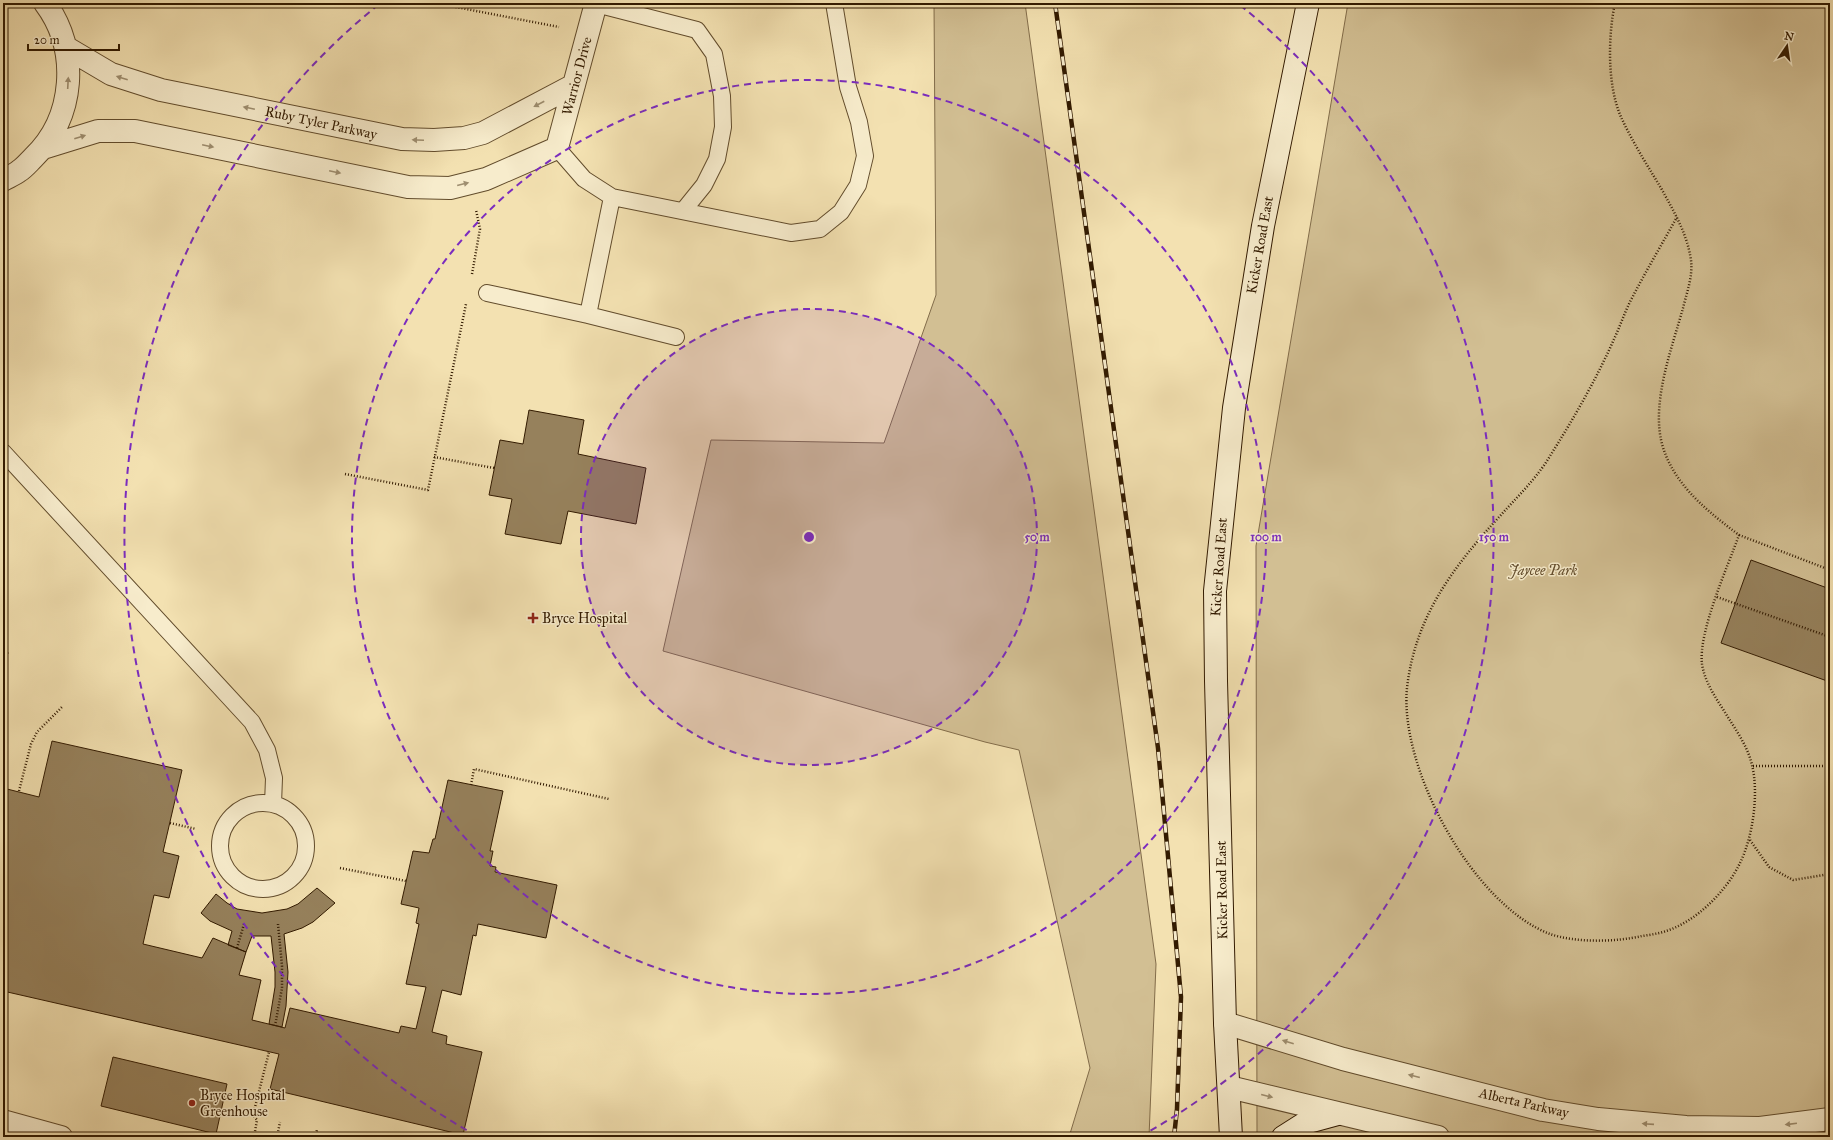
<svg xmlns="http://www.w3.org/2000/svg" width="1833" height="1140" viewBox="0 0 1833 1140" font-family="'IM FELL Great Primer',serif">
<rect width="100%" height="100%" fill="#f3e1b1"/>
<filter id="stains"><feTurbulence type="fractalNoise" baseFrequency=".005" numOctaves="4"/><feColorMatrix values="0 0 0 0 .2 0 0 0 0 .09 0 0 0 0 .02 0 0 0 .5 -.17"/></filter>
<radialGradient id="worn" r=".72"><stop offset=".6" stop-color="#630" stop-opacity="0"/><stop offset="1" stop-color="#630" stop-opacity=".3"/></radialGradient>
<!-- green -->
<path fill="#d2bf93" stroke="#826c4a" d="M934 3H1025L1156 964 1149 1137H1069L1090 1068 1019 750 985 742 663 651 711 440 884 443 936 295Z
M1348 3H1830V1131L1786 1120 1782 1137H1257L1256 546Z"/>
<!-- building -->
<path fill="#96815c" stroke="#321a00" d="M529 410 584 420 578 454 646 468 636 524 568 511 561 544 505 534 512 499 489 495 500 440 523 444Z
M1751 560 1830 589V682L1721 643Z
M52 741 182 770 163 852 179 856 169 898 154 895 143 944 202 958 213 938 246 952 239 975 261 980 252 1020 285 1028 290 1008 399 1033 401 1026 416 1029 426 987 406 984 419 924 416 923 419 908 401 904 413 851 429 853 433 839H435L448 780 503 791 490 851H493L490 866 496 867 495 872 557 885 546 938 478 924 476 936 473 935 461 995 442 990 432 1032 447 1036 446 1044 482 1052 463 1135 270 1089 279 1054 3 991V788L39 797Z
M317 888 335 903 313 922 302 928 284 934 288 972 286 1006 282 1027 269 1024 275 987V972L271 936H252L246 952 228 945 232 931 210 921 201 913 216 894 227 903 237 909 262 913 287 909 298 904Z
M113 1057 227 1084 216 1134 101 1106Z"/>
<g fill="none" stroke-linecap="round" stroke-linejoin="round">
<defs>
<path id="lane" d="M596 4 697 30 714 54 722 96 723 127 717 159 704 185 683 211
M557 148 584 179 612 197 791 233 820 229 841 212 858 185 865 156 859 122 848 87 834 3
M612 197 588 315 676 337
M487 293 588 315
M3 452 252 722 267 750 274 778 273 804
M220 846a43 43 0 1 1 86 0a43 43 0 1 1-86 0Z"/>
<path id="street" d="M67 48 111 74 161 90 402 139 434 140 464 138 483 133 574 85
M43 148 98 131H135L408 187 450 188 486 179 557 148 596 3
M3 180C8 177 14 175 19 171 24 168 28 163 33 158 75 118 80 50 45 3
M1225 1023 1343 1059 1543 1110 1598 1119 1686 1127 1760 1128 1830 1119
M1229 1087 1438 1137
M3 1121 61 1137"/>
<path id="secondary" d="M1231 1137 1225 1023 1216 681 1215 591 1234 408 1263 226 1308 3
M1283 1137 1305 1123 1338 1114"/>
</defs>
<!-- lane casing -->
<use href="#lane" stroke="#624c2c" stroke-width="18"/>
<!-- street casing -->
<use href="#street" stroke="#624c2c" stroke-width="24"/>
<!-- secondary casing -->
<use href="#secondary" stroke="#321a00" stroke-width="24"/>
<!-- path -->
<path stroke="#321a00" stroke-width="2.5" stroke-dasharray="1 2" stroke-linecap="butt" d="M435 3 559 27
M1615 3C1608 36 1607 85 1621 117 1632 141 1647 165 1661 188 1674 212 1687 233 1691 260 1693 276 1687 292 1683 308 1672 348 1651 402 1662 444 1673 484 1707 511 1739 535 1728 566 1698 632 1702 664 1705 683 1716 698 1726 714 1736 730 1748 747 1752 765 1759 793 1753 837 1740 863 1726 892 1695 923 1663 932 1656 934 1649 935 1642 936 1616 942 1576 943 1550 934 1473 905 1399 768 1407 688 1415 617 1453 567 1500 516 1517 497 1537 478 1550 456 1574 418 1597 378 1615 337 1621 324 1625 311 1632 298 1646 271 1662 244 1677 217
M472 274 480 229 476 210
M434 457 494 468
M345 474 428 490 466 304
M1739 535 1830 570
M1717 597 1830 637
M3 657 9 651
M1753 766H1830
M471 785 474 769 609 799
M19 791 31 744 37 732 62 707
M170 823 196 829
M1750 840 1769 867 1793 880 1830 874
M340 868 406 881
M237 948 244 924
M275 1026 282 988V966L278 924
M254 1137 257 1120 253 1115 269 1052
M277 1137 280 1122
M315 1137 317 1130"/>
<!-- lane -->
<use href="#lane" stroke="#f7eccc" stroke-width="16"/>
<!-- street -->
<use href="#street" stroke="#f7eccc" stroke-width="22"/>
<!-- secondary -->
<use href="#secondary" stroke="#f7eccc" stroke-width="22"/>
<defs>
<path id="rail" d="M1055 3 1158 748 1181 997 1177 1109 1174 1137"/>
</defs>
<!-- rail casing -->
<use href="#rail" stroke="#321a00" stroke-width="4.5"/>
<!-- rail -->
<use href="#rail" stroke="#f7eccc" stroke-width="3" stroke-dasharray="9" stroke-linecap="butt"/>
</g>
<!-- one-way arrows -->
<defs><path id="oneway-solid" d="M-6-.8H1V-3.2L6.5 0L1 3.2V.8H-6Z"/></defs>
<g fill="#9e8e70">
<use href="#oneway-solid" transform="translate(122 78) rotate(-163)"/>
<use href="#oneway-solid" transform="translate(68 83) rotate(-87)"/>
<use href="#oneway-solid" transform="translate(539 104) rotate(152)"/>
<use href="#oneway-solid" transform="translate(249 108) rotate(-168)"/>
<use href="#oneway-solid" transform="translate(80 137) rotate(-18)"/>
<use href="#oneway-solid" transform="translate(418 140) rotate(-178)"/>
<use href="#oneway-solid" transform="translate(208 146) rotate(12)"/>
<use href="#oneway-solid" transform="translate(335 172) rotate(12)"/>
<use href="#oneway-solid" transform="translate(463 184) rotate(-14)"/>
<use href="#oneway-solid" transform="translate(1288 1042) rotate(-163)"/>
<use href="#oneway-solid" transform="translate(1414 1076) rotate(-166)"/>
<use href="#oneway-solid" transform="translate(1267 1096) rotate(14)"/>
<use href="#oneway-solid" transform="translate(1648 1124) rotate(-176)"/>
<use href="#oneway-solid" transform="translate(1791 1124) rotate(173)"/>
</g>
<!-- distance rings -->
<circle cx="809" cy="537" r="228" fill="#7b2cbf" fill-opacity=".12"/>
<g fill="none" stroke="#7b2cbf" stroke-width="2" stroke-dasharray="7 5">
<circle cx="809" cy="537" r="228"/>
<circle cx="809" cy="537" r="457"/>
<path d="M477 1136A685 685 0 0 1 378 5M1240 5A685 685 0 0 1 1141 1136"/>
</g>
<!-- markers -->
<g fill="#8f2418" stroke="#f7eccc" stroke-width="1.5">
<path d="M531 612h4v4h4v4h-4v4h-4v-4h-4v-4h4z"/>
<circle cx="192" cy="1103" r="4"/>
</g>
<g text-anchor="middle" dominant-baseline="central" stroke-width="3" stroke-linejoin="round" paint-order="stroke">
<!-- street labels -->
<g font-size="14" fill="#321a00" stroke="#f7eccc">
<text transform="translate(577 76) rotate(-75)">Warrior Drive</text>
<text transform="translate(321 123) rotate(12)">Ruby Tyler Parkway</text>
<text transform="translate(1260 245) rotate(-80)">Kicker Road East</text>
<text transform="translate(1219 567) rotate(-86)">Kicker Road East</text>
<text transform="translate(1222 890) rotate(-91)">Kicker Road East</text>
<text transform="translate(1524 1103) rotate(13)">Alberta Parkway</text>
</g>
<!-- park labels -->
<g font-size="14" font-style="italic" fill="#624c2c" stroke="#f7eccc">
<text x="1543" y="570">Jaycee Park</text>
</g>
<!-- poi labels -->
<g font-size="14" fill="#321a00" stroke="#f7eccc" text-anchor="start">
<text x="542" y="618">Bryce Hospital</text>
<text x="200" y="1095">Bryce Hospital<tspan x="200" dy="16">Greenhouse</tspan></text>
</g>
</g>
<circle cx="809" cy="537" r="6" fill="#7b2cbf" stroke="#f7eccc" stroke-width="2"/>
<g font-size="12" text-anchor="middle" font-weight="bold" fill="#7b2cbf" stroke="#f7eccc" stroke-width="3" stroke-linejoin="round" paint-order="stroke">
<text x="1037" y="541">50 m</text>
<text x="1266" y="541">100 m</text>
<text x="1494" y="541">150 m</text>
</g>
<!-- margin -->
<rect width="1833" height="1140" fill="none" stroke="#f3e1b1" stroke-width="16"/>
<rect x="4" y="4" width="1825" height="1132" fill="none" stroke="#321a00" stroke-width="2"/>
<rect x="8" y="8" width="1817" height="1124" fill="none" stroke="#321a00"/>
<!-- north arrow -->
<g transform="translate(1787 46) rotate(13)" stroke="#f7eccc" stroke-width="3" paint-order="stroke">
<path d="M0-3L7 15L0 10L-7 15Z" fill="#321a00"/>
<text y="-6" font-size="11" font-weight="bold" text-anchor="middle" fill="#321a00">N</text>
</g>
<!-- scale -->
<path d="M28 44v6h91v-6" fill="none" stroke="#321a00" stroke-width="2"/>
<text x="34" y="44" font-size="12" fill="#321a00" stroke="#f7eccc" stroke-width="3" paint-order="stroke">20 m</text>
<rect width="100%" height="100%" filter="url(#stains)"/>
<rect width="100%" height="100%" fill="url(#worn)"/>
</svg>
